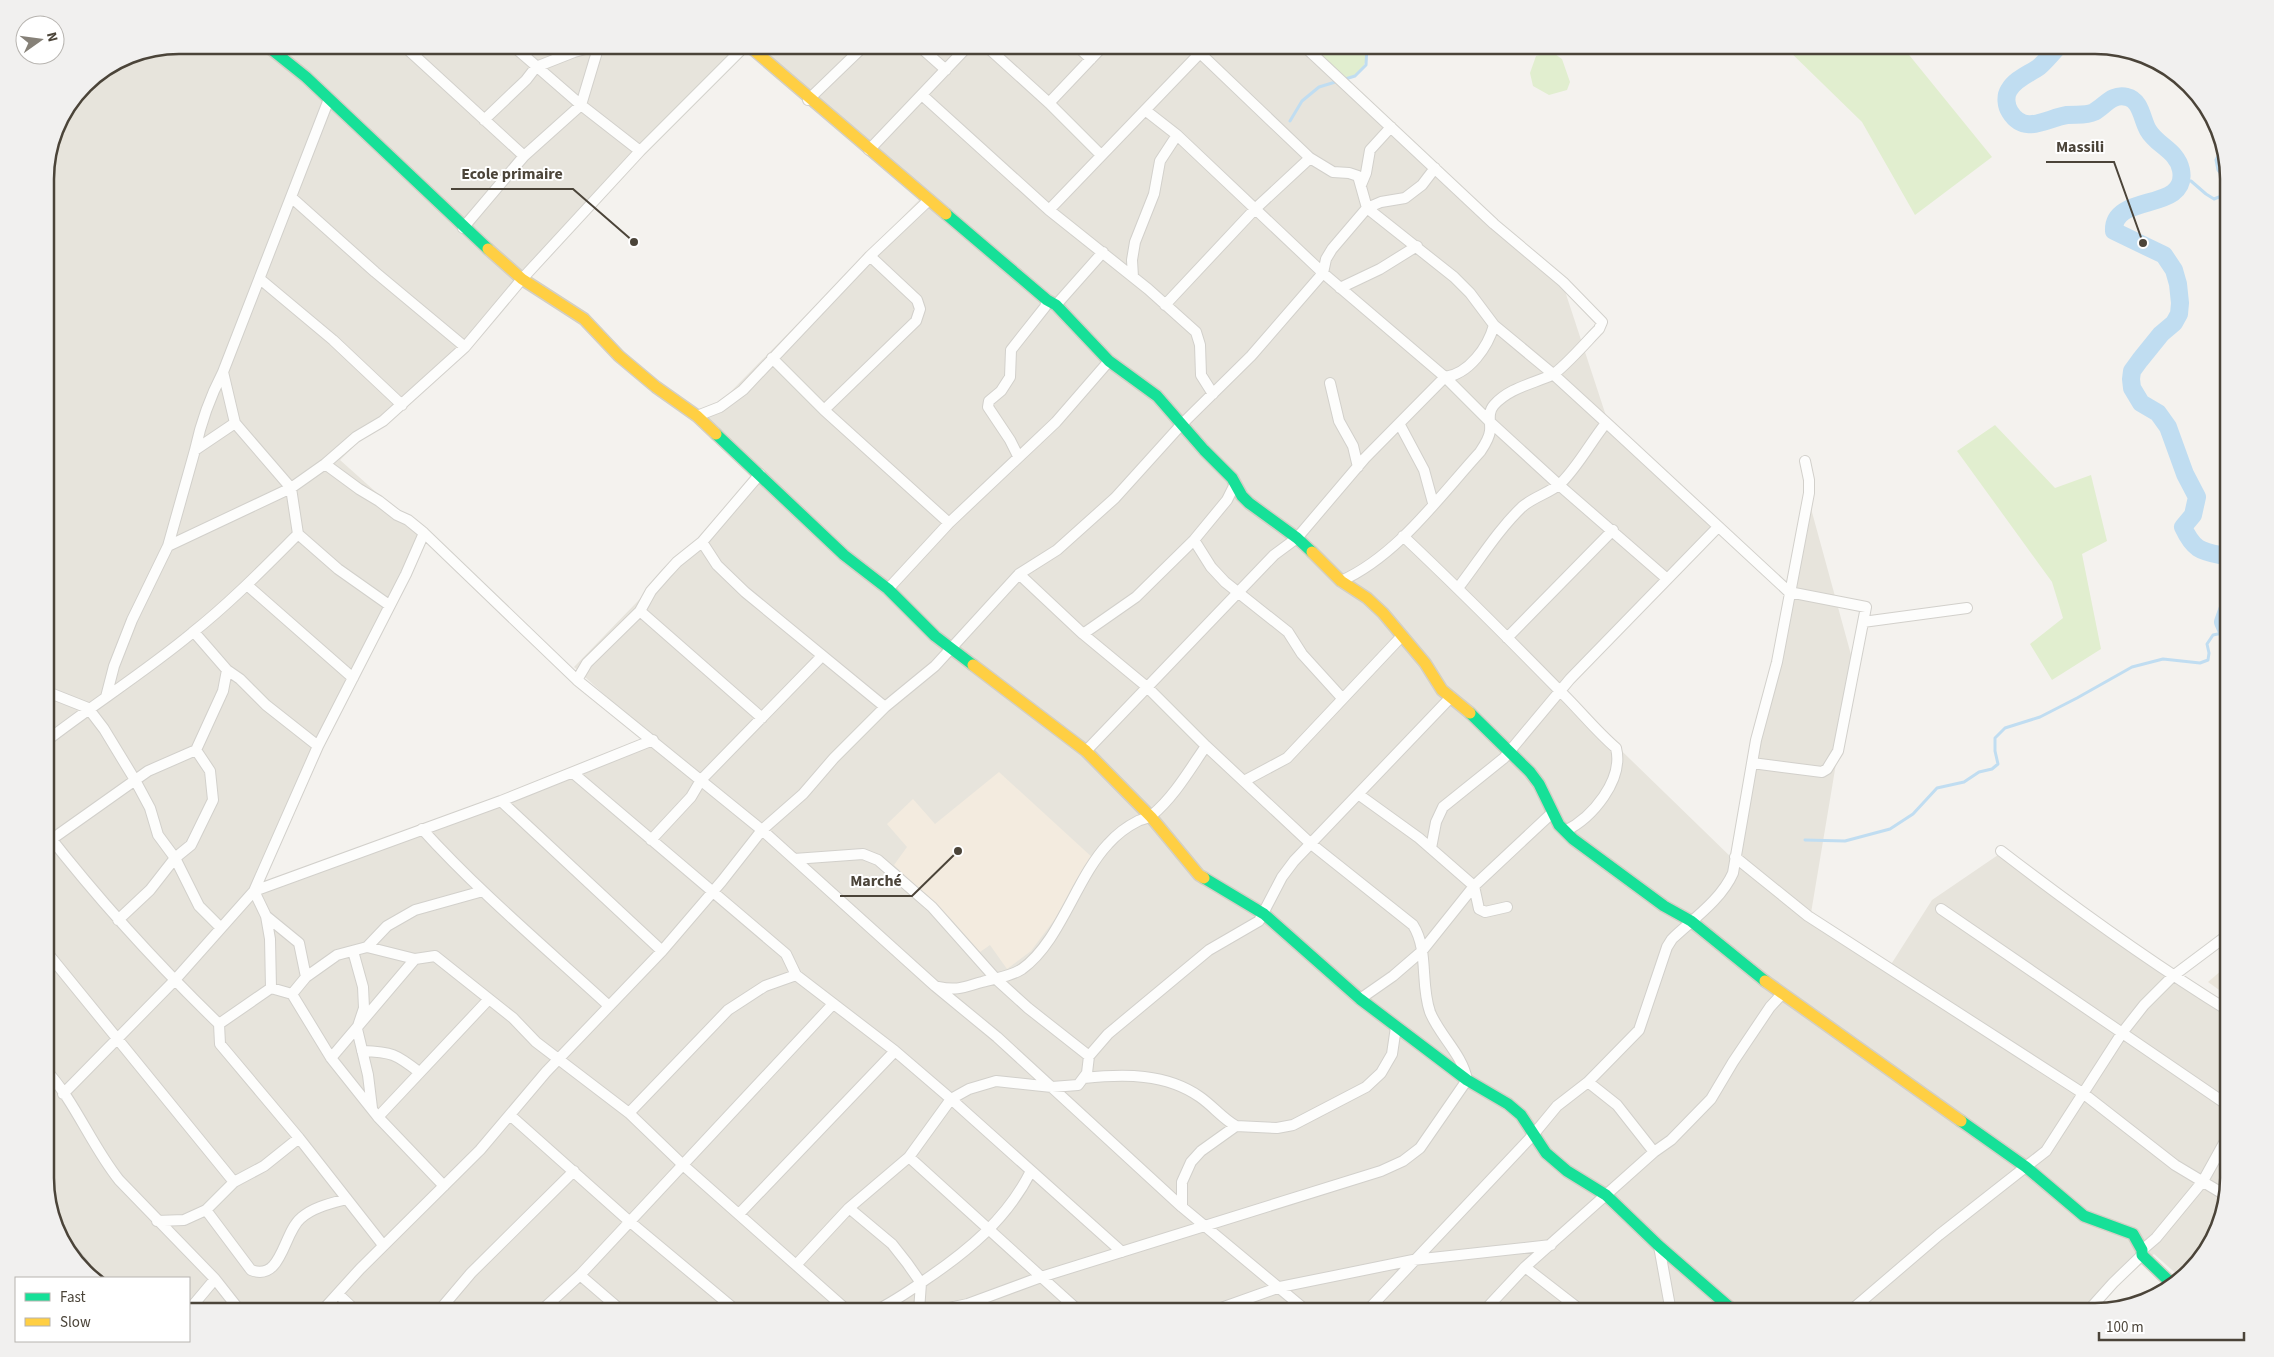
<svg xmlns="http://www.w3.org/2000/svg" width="2274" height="1357" viewBox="0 0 2274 1357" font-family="'Source Sans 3',sans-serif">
<rect width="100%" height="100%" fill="#f4f2ee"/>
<!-- residential -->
<path fill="#e7e4dc" d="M179 45H746L464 344 401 400 340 460 424 535 246 897 653 739 574 667 762 473 702 421 922 197 749 45H1300L1563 285 1609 425 1716 527 1560 691 1735 861 1807 494 1853 662 1811 913 1890 966 1932 900 1998 855 2229 1014V1179L2211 1245 2180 1277 2154 1254 2084 1312H189V1278H96L63 1245 45 1187V170L59 120 84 84 128 55Z"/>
<!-- commercial -->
<path fill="#f3ebdf" d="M999 772 1094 859 1076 880 1055 919 1031 951 1007 969 990 945 980 952 950 918 894 865 907 847 887 824 913 799 935 824Z"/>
<!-- education -->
<path fill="#eae5da" d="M2229 964V997L2208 982Z"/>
<!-- green -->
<path fill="#e1eecf" d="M1300 45H1367C1366 69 1363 73 1340 82Z
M1783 45H1869L1875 52 1884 45H1901L1992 157 1915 215 1862 122Z
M1552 52 1562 59 1570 82 1567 90 1549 95 1533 86 1530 73 1536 56Z
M1995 425 2055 488 2091 475 2107 541 2082 554 2101 649 2052 680 2030 644 2063 618 2052 582 1957 451Z"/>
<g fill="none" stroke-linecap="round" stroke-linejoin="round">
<!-- stream -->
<path stroke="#c0ddf1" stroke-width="3" d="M1290 121 1302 101 1319 87 1355 76 1366 65 1367 45
M2222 148 2216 160 2218 170 2229 184
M2183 180 2191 181 2206 194 2214 199 2229 193
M1805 840 1845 841 1890 829 1913 814 1937 788 1964 782 1979 772 1992 769 1998 764 1995 751V738L2005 728 2040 717 2077 698 2132 667 2163 659 2200 663 2208 660 2209 653 2207 644 2213 635 2227 632"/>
<!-- river -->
<path stroke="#c0ddf1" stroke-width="18" d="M2060 45C2053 52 2046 61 2039 67 2029 74 2015 79 2009 90 2005 96 2006 106 2010 112 2025 136 2047 118 2067 115 2076 114 2086 116 2094 112 2105 106 2112 93 2127 97 2141 100 2142 120 2148 130 2157 146 2177 150 2181 170 2189 213 2112 192 2114 231L2164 255 2174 270 2178 284 2180 303 2179 314 2174 323 2161 334 2140 360 2132 371 2131 379 2132 388 2141 403 2158 413 2168 427 2185 474 2197 497 2193 515 2183 527C2195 553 2203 551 2229 557
M2229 605 2223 622 2229 636"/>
<defs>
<path id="street" d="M403 45 524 156
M512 45 581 105 640 151
M918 45 946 70
M985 45 1049 103 1101 155
M1076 45 1091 59
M1303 45 1494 224 1563 282 1602 322 1599 329C1588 340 1564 368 1552 375 1532 384 1509 388 1494 405 1487 413 1491 422 1490 431 1489 439 1484 446 1480 452 1439 497 1397 556 1341 581
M1200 53 1310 158 1333 172 1349 173 1358 176 1367 208 1454 277 1470 293 1494 325 1553 374 1611 427 1789 592 1866 607 1838 751 1827 769 1822 772 1752 763
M922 95 1049 210 1148 289 1196 332 1200 345 1201 375 1213 394
M808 100 865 45
M1049 103 1104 45
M1145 110 1177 135 1323 273 1445 377 1489 421 1559 485 1666 578
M484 120 526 80 536 67 574 52 597 46
M869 150 969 45
M1361 185 1366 173 1370 150 1391 127
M291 197 375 272 465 347
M1049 210 1200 53 1204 45
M463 228 524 156 581 105 599 45
M1133 277 1132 260 1135 242 1154 194 1160 161 1177 135
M260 279 333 340 402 405
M1340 288 1380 269 1417 246
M1056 305 1103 252
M1165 305 1255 209 1310 158
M772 358 824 410 949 523
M1330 383 1339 421 1353 446 1358 467
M824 410 916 321 920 309 917 300 870 256
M697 416 720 407 743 390 870 256 929 200
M1400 425 1424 470 1433 503
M195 450C201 422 210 397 223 372
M1018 456 1010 440 988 407 989 401 1001 391 1010 377 1011 350 1045 307 1047 300
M325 464 359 489 379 501 397 515 408 520 424 533 577 680 762 830 935 986 997 1037 1182 1207 1308 1312
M298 534 338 569 389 605
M1403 536C1456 586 1507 637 1558 689 1578 708 1595 730 1616 748 1624 780 1592 818 1565 831
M1194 540 1211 567 1225 582 1288 632 1302 654 1342 698
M702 542 717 565 745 592 885 707
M168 546 291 488 235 423
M247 585 353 678
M1458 588C1479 561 1497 531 1522 507 1533 497 1550 493 1561 483 1579 465 1590 443 1606 423
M888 589 949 523 1056 422 1109 361
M640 611 762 718
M1863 622 1967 608
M194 632 227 670 240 679 266 705 318 746
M1083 634 1136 597 1194 540 1227 500 1235 484
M1507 638 1613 530
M577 680 587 663 640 611 651 591 666 574 677 562 702 542 760 474
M45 691 88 708 104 729 135 780 150 808 158 835 175 858 150 890 118 920
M106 697 114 666 132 620 168 546 195 450 235 423 223 372 329 99
M45 742C94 704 145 672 192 633 230 603 264 568 298 534L291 488 325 464 356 437 383 421 465 347 522 279 640 151 746 45
M196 750 210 771 213 800 191 845 175 858 199 906 220 927
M1086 751 1274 555 1297 538 1365 458 1445 377C1469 374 1488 347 1494 325
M573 773 786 954 796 975 895 1051 951 1099 1122 1252
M1244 781 1287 758 1401 637
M1358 794 1419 838 1474 886 1479 909 1485 912 1507 907
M501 801 662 951
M422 829C480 893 546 948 609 1006
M45 831C98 899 156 963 219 1024L220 1044 299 1138 383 1245
M651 840 691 797 701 780 822 656
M45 844 148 771 196 750 223 691 227 670
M1431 848 1436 822 1443 807 1504 758 1570 679 1718 527
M2001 851C2075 908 2150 962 2229 1011
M1735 857 1808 916 2084 1094 2175 1165 2225 1195
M794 859 863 854 878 860 932 907 996 979 1028 1008 1089 1056
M1941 909 2229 1106
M266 916 299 943 306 977
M367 947 415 959 435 956 513 1018 536 1042 629 1113 683 1165 849 1312
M45 950 234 1182
M353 951 363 987 364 1008 357 1029 368 1075 372 1108
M938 987C958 991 964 987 982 982 995 978 1010 977 1022 969 1060 942 1076 878 1108 844 1116 835 1128 826 1138 821 1143 819 1149 818 1152 815 1174 797 1190 769 1206 746
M271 988 270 939 266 916 254 891 318 746 406 574 424 533
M292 994 306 977 337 955 367 947 387 926 415 910 483 891
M1360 999 1393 976 1422 951 1474 886 1552 813
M219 1024 271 988 292 994 331 1058 378 1117 444 1186
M362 1051C392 1052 396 1054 419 1072
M331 1058 415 959
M45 1069C75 1101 91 1145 119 1180L215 1279 241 1312
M1084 1078C1124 1074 1166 1073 1200 1097 1213 1106 1223 1119 1236 1126
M1588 1082 1617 1105 1654 1152
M63 1094 174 981 254 891 501 801 653 740
M629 1113 728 1010 765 986 796 975
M511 1116 629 1221 738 1312
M378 1117 489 999
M909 1157 1080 1312
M1182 1207V1182L1191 1162 1201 1151 1236 1126 1277 1128 1293 1125 1366 1087 1381 1073 1392 1054 1396 1027
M849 1208 892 1244 907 1263 921 1283 919 1311
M206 1210 251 1270C282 1282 283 1233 301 1218 313 1207 332 1203 347 1199
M739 1214 895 1051
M157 1221 184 1220 206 1210 234 1182 264 1166 299 1138
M60 1236 86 1268
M1659 1246 1671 1312
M2142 1250 2156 1238 2203 1181 2229 1134
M796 1265 849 1208 909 1157 951 1099 969 1089 996 1081 1052 1087 1078 1085 1087 1073 1089 1056 1108 1034 1209 950 1259 921 1282 877 1294 861 1451 697
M1525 1267 1583 1312
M580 1275 623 1312
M338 1294 357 1312
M921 1306 933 1309H944L968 1304 1041 1277 1381 1171 1403 1161 1420 1148 1467 1080C1463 1055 1439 1035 1430 1012 1420 984 1429 950 1413 925L1310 843 1206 746 1147 687 1083 634 1019 574
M189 1310 215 1279
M321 1312 360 1269 480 1150 546 1072 662 951 722 881 762 830 803 794 834 758 885 707 935 666 1019 574 1057 550 1115 498 1181 425 1251 356 1323 273 1326 259 1332 249 1367 208 1381 202 1405 198 1422 185 1435 168
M438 1312 471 1273 574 1171
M540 1312 580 1275 833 1004
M873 1312C892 1303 908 1292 925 1280 968 1251 1007 1219 1031 1171
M1210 1312 1280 1287 1413 1260 1551 1245
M1366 1312 1533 1135 1557 1106 1588 1082 1639 1030 1667 947 1672 939C1693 919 1721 900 1733 873L1756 740 1777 662 1809 493V480L1805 461
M1483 1312 1525 1267 1654 1152 1671 1140 1711 1099 1733 1062 1770 1007 1782 994
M1849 1312 1939 1235 2046 1151 2122 1033 2144 1005 2173 976 2229 934
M2087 1312 2113 1283 2142 1255"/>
<path id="fast" d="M266 45 306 77 488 249
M946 214 1047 300 1056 305 1109 361 1157 396 1204 450 1232 478 1242 496 1249 503 1297 538 1312 552
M716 434 844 555 888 589 935 636 973 665
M1470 713 1530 772 1539 784 1559 825 1573 839 1664 906 1691 921 1765 981
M1204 878 1264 914 1360 999 1467 1080 1508 1104 1521 1115 1546 1153 1567 1171 1606 1195 1659 1246 1735 1312
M1961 1121 2026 1167 2084 1216 2133 1234 2142 1250V1255L2172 1284"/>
<path id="slow" d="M748 45 946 214
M488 249 522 279 584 319 619 356 656 387 697 416 716 434
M1312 552 1341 581 1367 598 1383 613 1425 663 1442 690 1470 713
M973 665 1086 751 1151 817 1199 875 1204 878
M1765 981 1961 1121"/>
</defs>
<!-- street casing -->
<use href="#street" stroke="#d2d0cb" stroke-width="12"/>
<!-- fast casing -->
<use href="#fast" stroke="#d3cfc5" stroke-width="14"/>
<!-- slow casing -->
<use href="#slow" stroke="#d3cfc5" stroke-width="14"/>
<!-- street -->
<use href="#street" stroke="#fdfdfc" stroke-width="10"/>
<!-- fast -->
<use href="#fast" stroke="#16e098" stroke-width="11"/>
<!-- slow -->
<use href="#slow" stroke="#ffcf43" stroke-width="11"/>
</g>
<!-- crop -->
<path d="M0 0H2274V1357H0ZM179 54H2095A125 125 0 0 1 2220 179V1178A125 125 0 0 1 2095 1303H179A125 125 0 0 1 54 1178V179A125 125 0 0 1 179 54Z" fill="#f1f0ef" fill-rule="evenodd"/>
<path fill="none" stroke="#4b4439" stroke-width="2.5" d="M179 54H2095A125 125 0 0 1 2220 179V1178A125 125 0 0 1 2095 1303H179A125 125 0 0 1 54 1178V179A125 125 0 0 1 179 54Z"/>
<!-- callouts -->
<path fill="none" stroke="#4b4439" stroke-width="2" d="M2143 243L2114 162H2046M634 242L573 189H451M958 851L912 896H840"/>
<g fill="#4b4439" stroke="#fff" stroke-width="2">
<circle cx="2143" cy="243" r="5"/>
<circle cx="634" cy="242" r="5"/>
<circle cx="958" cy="851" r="5"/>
</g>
<g font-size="16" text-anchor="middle" font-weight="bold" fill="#4b4439" stroke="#fff" stroke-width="4" stroke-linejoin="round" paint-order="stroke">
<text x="2080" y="152">Massili</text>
<text x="512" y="179">Ecole primaire</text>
<text x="876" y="886">Marché</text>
</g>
<!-- legend -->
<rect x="15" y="1277" width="175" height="65" fill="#ffffff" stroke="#b7b4b0"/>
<rect x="25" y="1293" width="25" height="8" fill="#16e098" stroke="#b7b4b0"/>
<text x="60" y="1302" font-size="15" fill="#4b4439">Fast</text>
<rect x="25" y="1318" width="25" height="8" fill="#ffcf43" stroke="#b7b4b0"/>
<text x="60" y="1327" font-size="15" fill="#4b4439">Slow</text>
<!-- north arrow -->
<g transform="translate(40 40) rotate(76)"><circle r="24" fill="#ffffff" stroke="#b7b4b0"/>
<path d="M0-4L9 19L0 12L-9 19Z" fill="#868178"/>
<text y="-8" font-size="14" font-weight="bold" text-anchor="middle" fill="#4b4439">N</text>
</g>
<!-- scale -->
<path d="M2099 1332v8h145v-8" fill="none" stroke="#4b4439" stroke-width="2.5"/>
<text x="2106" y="1332" font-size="15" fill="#4b4439" stroke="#ffffff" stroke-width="4" paint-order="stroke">100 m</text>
</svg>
